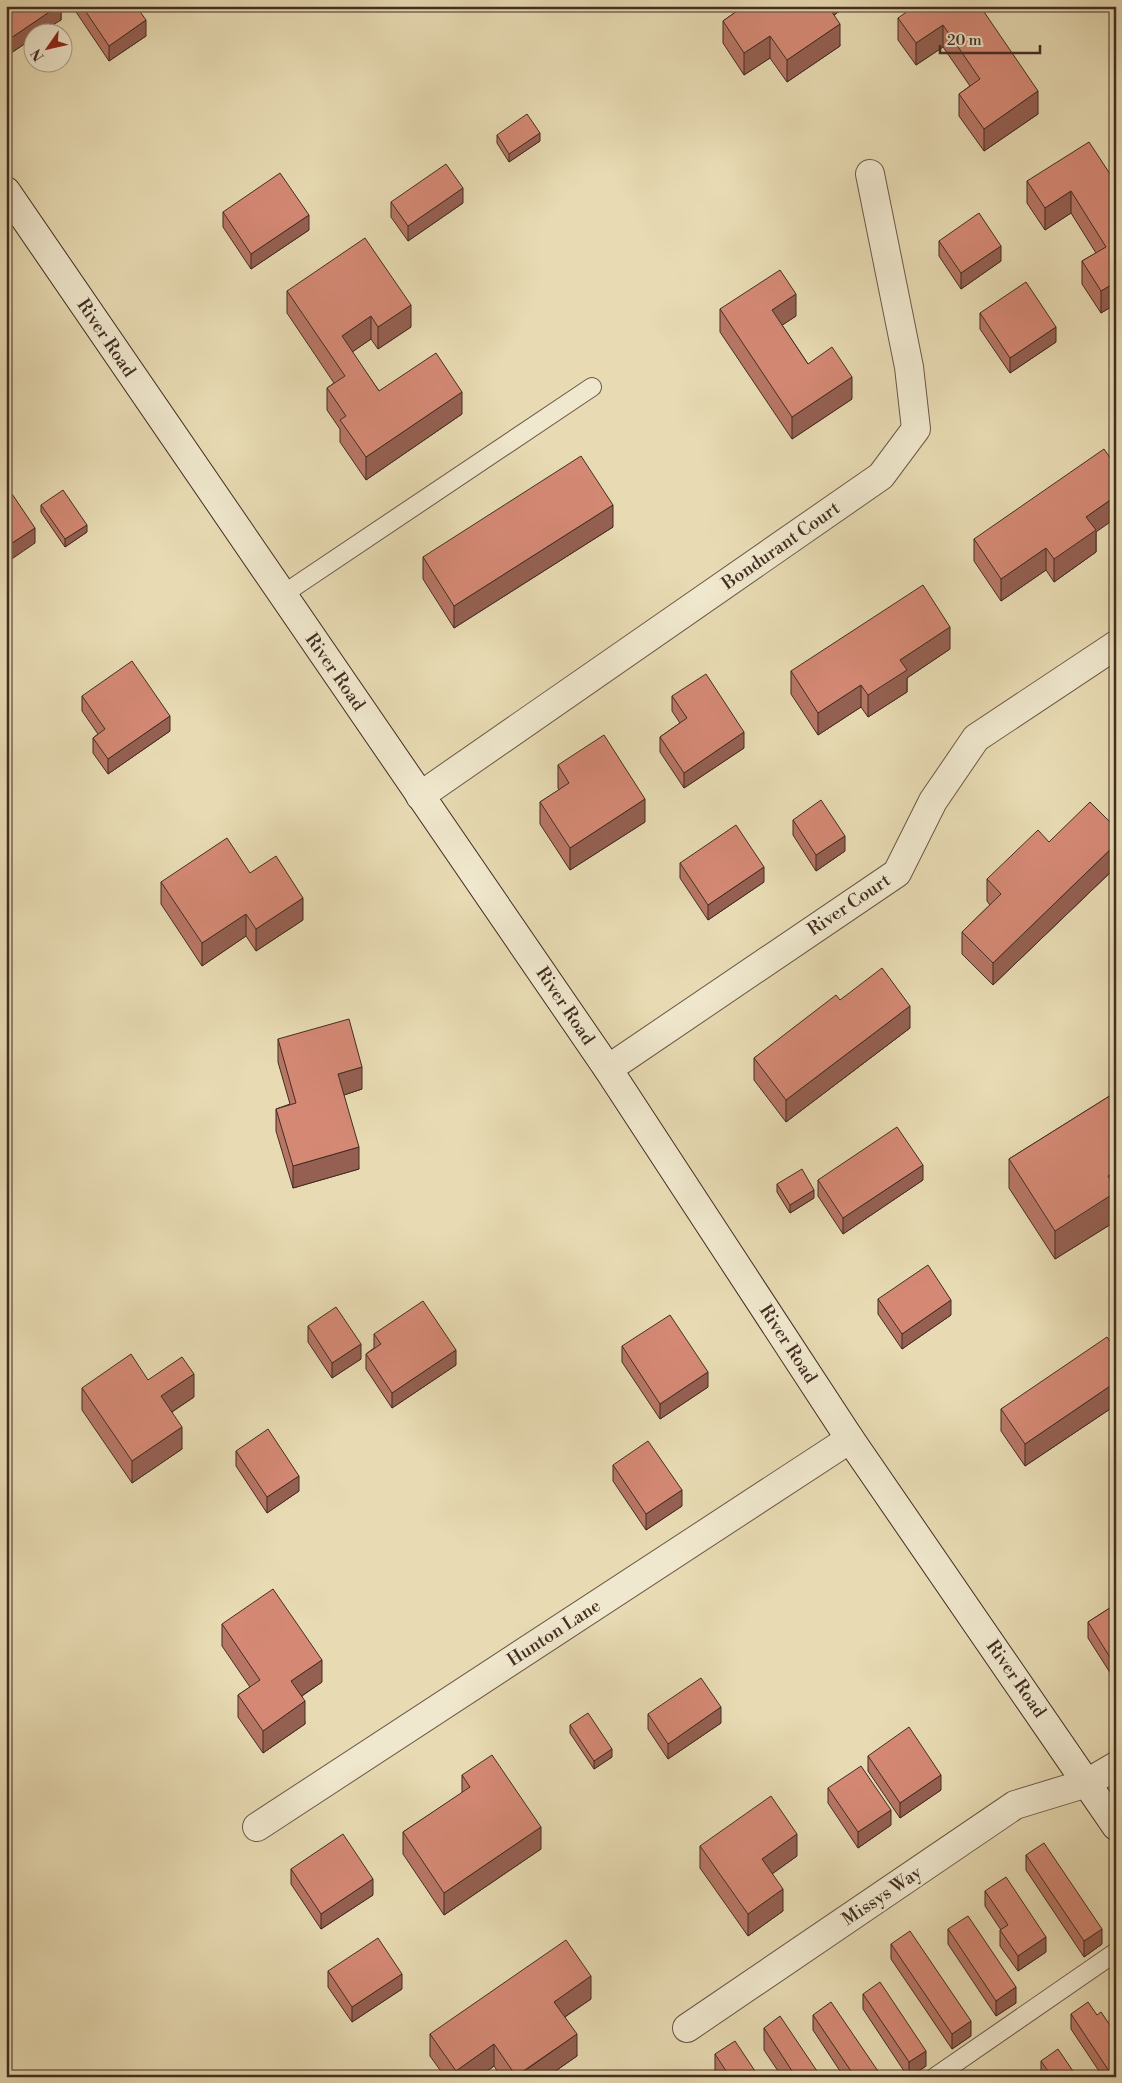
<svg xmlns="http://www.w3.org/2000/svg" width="1122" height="2083" viewBox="0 0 1122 2083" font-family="'Libre Bodoni',serif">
<rect width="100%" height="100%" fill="#e8dbb3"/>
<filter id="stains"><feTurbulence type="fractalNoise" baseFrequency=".004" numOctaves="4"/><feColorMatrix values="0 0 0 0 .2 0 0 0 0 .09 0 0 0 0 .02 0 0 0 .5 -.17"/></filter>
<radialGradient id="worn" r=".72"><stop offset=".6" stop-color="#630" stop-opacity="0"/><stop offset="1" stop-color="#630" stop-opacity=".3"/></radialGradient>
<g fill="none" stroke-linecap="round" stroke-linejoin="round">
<defs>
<path id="lane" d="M282 595 592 387
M935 2077 1116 1952"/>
<path id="street" d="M420 796 881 476 916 429 909 367 870 174
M608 1069 897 873 933 801 976 738 1116 645
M257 1827 850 1439
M687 2028 1015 1805 1087 1783 1116 1766"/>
<path id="secondary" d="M6 191 608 1069 850 1439 1116 1826"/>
</defs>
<!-- lane casing -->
<use href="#lane" stroke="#6c5847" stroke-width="20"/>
<!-- street casing -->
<use href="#street" stroke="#6c5847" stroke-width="30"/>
<!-- secondary casing -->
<use href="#secondary" stroke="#422d23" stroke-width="30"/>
<!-- lane -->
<use href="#lane" stroke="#f0e8ce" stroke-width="18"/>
<!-- street -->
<use href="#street" stroke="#f0e8ce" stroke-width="28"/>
<!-- secondary -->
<use href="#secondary" stroke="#f0e8ce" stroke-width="28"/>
</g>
<!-- wall -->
<path fill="#b77665" stroke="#422d23" d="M6 6H61V20L32 32V39L11 53 6 46Z
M72 6H136L146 36 109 61Z
M744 6H847L834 15 840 46 787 82 770 58 744 75 723 43V21Z
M980 6 1038 114 984 151 959 116V94L970 86 943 47 916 65 898 40V18Z
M497 135 540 141 509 162 497 143Z
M1027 181 1116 183V304L1101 313 1082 284V261L1096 253 1071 213 1045 230 1027 203Z
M391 202 463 203 408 241 391 217Z
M223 212 309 230 251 269 223 227Z
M939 241 1001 261 961 289 939 256Z
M287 291 411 327 378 349 371 339 352 352 379 391 462 414 366 480 340 442V429L327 410V388L334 383 287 313Z
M720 309 796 316 782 325 808 364 852 399 792 439 720 332Z
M980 313 1056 342 1010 373 980 329Z
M41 505 87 532 65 547 41 512Z
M613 527 454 628 423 579V557Z
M1096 532V552L1054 582 1046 570 1001 601 974 561V539Z
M950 649 907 678V692L868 717 861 707 818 735 791 694V671Z
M82 696 170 731 108 774 93 753V738L98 734 82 711Z
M672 696 744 748 684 788 660 752V737L680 723 672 711Z
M558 765 645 822 570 870 540 824V802L559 790 558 788Z
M793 820 845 851 816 871 793 835Z
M1116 828V867L993 985 962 954V932L990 905 987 901V879L1049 842Z
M680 863 764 882 708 920 680 878Z
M250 873 303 920 256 951 246 936 202 966 161 904V882Z
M840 1000 910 1028 786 1122 754 1080V1058Z
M278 1039 362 1089 344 1095 359 1169 293 1188 276 1131V1109L290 1104 278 1062Z
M1116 1092V1221L1055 1259 1009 1188V1159Z
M818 1180H923L843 1234 818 1196Z
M777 1184 814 1198 790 1213 777 1192Z
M878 1299 951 1315 902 1349 878 1314Z
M1116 1302V1320L1114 1318V1303Z
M308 1326 361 1359 332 1378 308 1342Z
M374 1334 456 1365 392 1408 366 1369V1354L374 1348Z
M622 1346 708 1387 660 1419 622 1362Z
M1116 1350V1405L1025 1466 1001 1431V1409Z
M148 1380 194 1397 172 1412 182 1449 132 1483 82 1410V1388Z
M236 1451 299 1491 267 1513 236 1466Z
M613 1465 682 1506 646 1530 613 1481Z
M1116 1604V1682L1088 1638V1622Z
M222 1624 322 1682 302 1696 305 1724 263 1753 238 1717V1695L250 1687 222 1646Z
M648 1714 721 1723 668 1759 648 1729Z
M570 1725 612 1757 594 1769 570 1733Z
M868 1756 941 1790 900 1818 868 1771Z
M462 1775 541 1849 444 1915 403 1854V1832L462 1793Z
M828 1788 891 1825 858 1848 828 1803Z
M700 1846 797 1856 772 1874 783 1911 748 1936 700 1868Z
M1026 1855 1102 1944 1084 1957 1026 1870Z
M291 1869 373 1895 321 1929 291 1884Z
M985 1891 1046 1952 1018 1971 1000 1946V1930H1001L985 1906Z
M948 1929 1016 2003 996 2016 948 1944Z
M891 1944 971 2036 952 2049 891 1959Z
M328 1971 402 1989 352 2022 328 1987Z
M1116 1982V2005L1112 2000V1985Z
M863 1994 926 2066 910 2077H908L863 2009Z
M591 1999 565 2017 577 2056 547 2077H501L494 2066 479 2077H445L430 2056V2034Z
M1071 2014 1097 2015 1116 2077H1103L1071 2029Z
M813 2015 882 2077H844L813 2030Z
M764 2028 821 2077H782L764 2050Z
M715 2054 759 2077H715Z
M1041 2061 1077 2077H1041Z"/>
<!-- shaded-wall -->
<path fill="#956052" stroke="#422d23" d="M58 6H61V20L42 32H32V39L11 53V38Z
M824 6H847L824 22Z
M146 20V36L109 61V46Z
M840 24V46L787 82V60Z
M943 25V47L916 65V43Z
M770 36V58L744 75V53Z
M1038 91V114L984 151V129Z
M540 133V141L509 162V154Z
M463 188V203L408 241V226Z
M1071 191V213L1045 230V208Z
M309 215V230L251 269V254Z
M1001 246V261L961 289V273Z
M1116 282V304L1101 313V291Z
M796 294V316L772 332V310Z
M411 305V327L378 349V327Z
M371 316V339L342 359V336Z
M1056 327V342L1010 373V358Z
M852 377V399L792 439V417Z
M462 392V414L366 480V457Z
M1116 496V518L1096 532V552L1054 582V559L1086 517Z
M613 505V527L454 628V606Z
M87 525V532L65 547V539Z
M35 528V543L6 563V547Z
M1046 548V570L1001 601V579Z
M950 627V649L907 678V692L868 717V695L900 660Z
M861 685V707L818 735V713Z
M170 716V731L108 774V759Z
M744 732V748L684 788V773Z
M645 799V822L570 870V848Z
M845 836V851L816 871V855Z
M1116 844V867L993 985V963Z
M764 867V882L708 920V905Z
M303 898V920L256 951V929Z
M246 914V936L202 966V943Z
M910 1006V1028L786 1122V1100Z
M362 1067V1089L338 1097V1074Z
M359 1147V1169L293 1188V1166Z
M923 1165V1180L843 1234V1218Z
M1116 1172V1221L1055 1259V1231L1108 1176Z
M814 1190V1198L790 1213V1205Z
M951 1300V1315L902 1349V1334Z
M361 1344V1359L332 1378V1363Z
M456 1350V1365L392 1408V1393Z
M708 1372V1387L660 1419V1404Z
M194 1374V1397L161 1419V1396Z
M1116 1382V1405L1025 1466V1444Z
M182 1427V1449L132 1483V1461Z
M299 1476V1491L267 1513V1497Z
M682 1490V1506L646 1530V1514Z
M322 1660V1682L291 1703V1681Z
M305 1701V1724L263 1753V1731Z
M721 1707V1723L668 1759V1744Z
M612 1749V1757L594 1769V1761Z
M941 1775V1790L900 1818V1803Z
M891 1810V1825L858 1848V1832Z
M541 1827V1849L444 1915V1893Z
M797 1834V1856L762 1881V1859Z
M373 1879V1895L321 1929V1914Z
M783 1889V1911L748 1936V1914Z
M1102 1929V1944L1084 1957V1941Z
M1046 1937V1952L1018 1971V1956Z
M402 1974V1989L352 2022V2007Z
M591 1976V1999L554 2024V2002Z
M1016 1987V2003L996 2016V2001Z
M971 2021V2036L952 2049V2034Z
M577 2034V2056L547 2077H516Z
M494 2044V2066L479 2077H456V2071Z
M926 2051V2066L910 2077H909V2062Z"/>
<!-- building -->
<path fill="#d58975" stroke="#422d23" d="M6 6H58L11 38 6 30Z
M82 6H136L146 20 109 46Z
M744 6H828L840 24 787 60 770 36 744 53 723 21Z
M915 6H980L1038 91 984 129 959 94 980 79 943 25 916 43 898 18Z
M527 114 540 133 509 154 497 135Z
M1089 142 1116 183V282L1101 291 1082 261 1106 247 1071 191 1045 208 1027 181Z
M446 164 463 188 408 226 391 202Z
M280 173 309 215 251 254 223 212Z
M979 213 1001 246 961 273 939 241Z
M365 238 411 305 378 327 371 316 342 336 379 391 436 353 462 392 366 457 340 420 346 416 327 388 345 376 287 291Z
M780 270 796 294 772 310 808 364 832 347 852 377 792 417 720 309Z
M1026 282 1056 327 1010 358 980 313Z
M1104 449 1116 466V496L1086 517 1096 530 1054 559 1046 548 1001 579 974 539Z
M581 456 613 505 454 606 423 557Z
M6 485 35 528 6 547Z
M63 490 87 525 65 539 41 505Z
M923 585 950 627 900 660 907 670 868 695 861 685 818 713 791 671Z
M132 661 170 716 108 759 93 738 105 729 82 696Z
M706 674 744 732 684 773 660 737 687 718 672 696Z
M604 735 645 799 570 848 540 802 569 783 558 765Z
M821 800 845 836 816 855 793 820Z
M1090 802 1116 828V844L993 963 962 932 1001 894 987 879 1038 830 1049 842Z
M736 825 764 867 708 905 680 863Z
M227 838 250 873 276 856 303 898 256 929 246 914 202 943 161 882Z
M882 968 910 1006 786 1100 754 1058 836 995 840 1000Z
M349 1019 362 1067 338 1074 359 1147 293 1166 276 1109 296 1103 278 1039Z
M1116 1092V1172L1108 1176 1116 1188V1192L1055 1231 1009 1159Z
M897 1127 923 1165 843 1218 818 1180Z
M802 1169 814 1190 790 1205 777 1184Z
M928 1265 951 1300 902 1334 878 1299Z
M423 1301 456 1350 392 1393 366 1354 381 1344 374 1334Z
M336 1307 361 1344 332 1363 308 1326Z
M670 1315 708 1372 660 1404 622 1346Z
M1107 1337 1116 1350V1382L1025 1444 1001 1409Z
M131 1354 148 1380 182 1357 194 1374 161 1396 182 1427 132 1461 82 1388Z
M268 1429 299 1476 267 1497 236 1451Z
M648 1441 682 1490 646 1514 613 1465Z
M273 1589 322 1660 291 1681 305 1701 263 1731 238 1695 260 1680 222 1624Z
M1116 1604V1667L1088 1622Z
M701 1678 721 1707 668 1744 648 1714Z
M588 1713 612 1749 594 1761 570 1725Z
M909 1727 941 1775 900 1803 868 1756Z
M492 1755 541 1827 444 1893 403 1832 470 1787 462 1775Z
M861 1766 891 1810 858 1832 828 1788Z
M771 1796 797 1834 762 1859 783 1889 748 1914 700 1846Z
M343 1834 373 1879 321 1914 291 1869Z
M1044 1843 1102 1929 1084 1941 1026 1855Z
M1006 1877 1046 1937 1018 1956 1000 1930 1008 1925 985 1891Z
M968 1916 1016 1987 996 2001 948 1929Z
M910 1931 971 2021 952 2034 891 1944Z
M378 1938 402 1974 352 2007 328 1971Z
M566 1940 591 1976 554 2002 577 2034 516 2076 494 2044 456 2071 430 2034Z
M880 1982 926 2051 909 2062 863 1994Z
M1116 1982V1990L1112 1985Z
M831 2002 882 2077H855L813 2015Z
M1088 2002 1097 2015 1101 2012 1116 2034V2077H1113L1071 2014Z
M780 2016 821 2077H796L764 2028Z
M735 2041 759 2077H730L715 2054Z
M1058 2049 1077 2077H1052L1041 2061Z
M1011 2073 1013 2077H1005Z"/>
<g text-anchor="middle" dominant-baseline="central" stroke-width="4.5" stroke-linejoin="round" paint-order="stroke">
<!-- street labels -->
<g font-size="18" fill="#422d23" stroke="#f0e8ce">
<text transform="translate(106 338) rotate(56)">River Road</text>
<text transform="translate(781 546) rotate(-35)">Bondurant Court</text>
<text transform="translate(335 672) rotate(55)">River Road</text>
<text transform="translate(849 905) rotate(-34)">River Court</text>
<text transform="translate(565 1006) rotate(56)">River Road</text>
<text transform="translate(788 1344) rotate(57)">River Road</text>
<text transform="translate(554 1633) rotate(-33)">Hunton Lane</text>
<text transform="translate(1016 1679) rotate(55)">River Road</text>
<text transform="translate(882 1896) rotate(-34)">Missys Way</text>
</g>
</g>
<!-- margin -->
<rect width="1122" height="2083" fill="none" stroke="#e8dbb3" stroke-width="25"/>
<rect x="8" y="8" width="1107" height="2068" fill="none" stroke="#422d23" stroke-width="2.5"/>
<rect x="12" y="12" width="1097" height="2058" fill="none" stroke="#422d23"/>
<!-- north arrow -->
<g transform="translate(48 48) rotate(236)"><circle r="24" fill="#f0e8ce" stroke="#aa9d8a"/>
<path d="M0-4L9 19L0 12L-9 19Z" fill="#8f2418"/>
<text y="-8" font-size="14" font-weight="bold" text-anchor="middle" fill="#422d23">N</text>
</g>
<!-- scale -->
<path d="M940 45v8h100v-8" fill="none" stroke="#422d23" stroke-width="2.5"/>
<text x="947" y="45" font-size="15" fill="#422d23" stroke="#f0e8ce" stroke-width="4" paint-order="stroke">20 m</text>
<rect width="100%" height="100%" filter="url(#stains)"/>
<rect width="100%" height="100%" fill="url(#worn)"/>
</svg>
